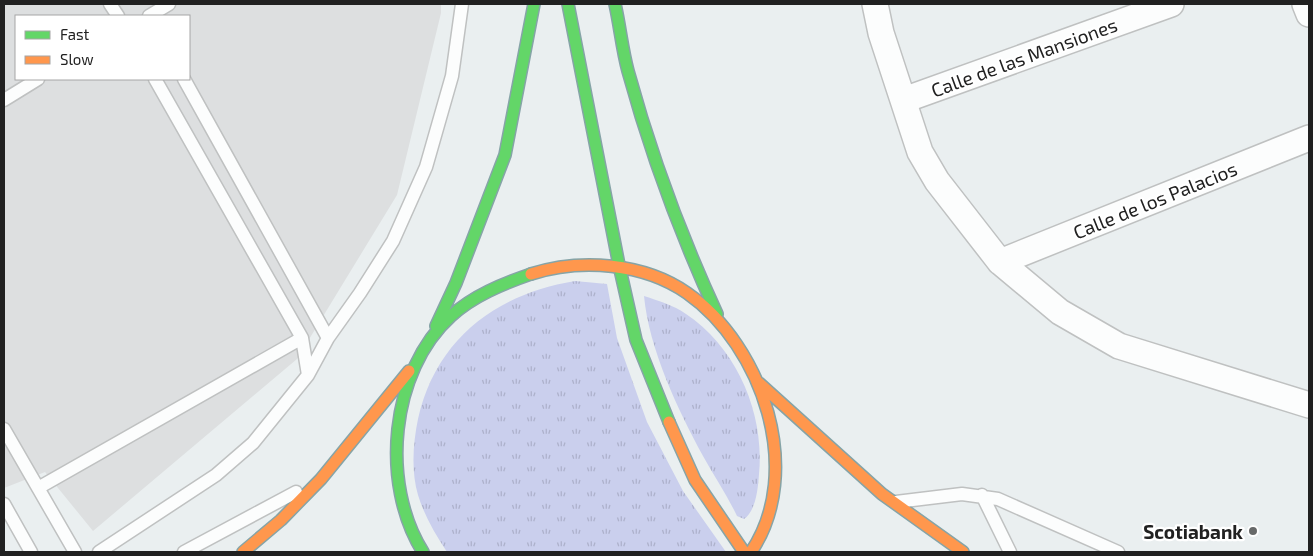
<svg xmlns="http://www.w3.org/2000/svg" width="1313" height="556" viewBox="0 0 1313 556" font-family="'Exo 2',sans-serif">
<defs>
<pattern id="grass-tufts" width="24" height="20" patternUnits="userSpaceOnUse" patternTransform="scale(1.25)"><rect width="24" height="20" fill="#cacfed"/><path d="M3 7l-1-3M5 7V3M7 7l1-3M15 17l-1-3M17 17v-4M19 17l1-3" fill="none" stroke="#adb1cb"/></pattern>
</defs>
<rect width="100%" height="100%" fill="#eaeff0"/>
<!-- grass -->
<path fill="url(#grass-tufts)" d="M575 281 607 284 617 338 647 422 683 491 726 552H447C435 534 424 515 418 495 411 471 413 443 418 419 436 339 496 294 575 281Z
M644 296C659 301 673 305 686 314 737 348 765 414 759 474 758 488 756 511 744 519L737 516C727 495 714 476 703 456 678 410 649 349 644 296Z"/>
<!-- parking -->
<path fill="#dddfe0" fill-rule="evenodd" d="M4 4H441V13L397 195 297 359 93 531 45 472 4 488ZM16 16H189V79H16Z"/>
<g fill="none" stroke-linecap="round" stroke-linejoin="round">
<defs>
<path id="lane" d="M110 4 118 16
M149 16 169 4
M155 79 302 338 308 375
M184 79 328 338
M4 100 38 79
M4 429 75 552
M38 488 302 338
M982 495 1010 552
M896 502 962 494 998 499 1118 552
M4 504 31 552
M99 552 216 475 253 443 308 375 328 338 360 293 393 241 426 167 452 76 462 4
M184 552 296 492"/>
<path id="street" d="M875 4 881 33 920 152 937 181 1000 262 1060 312 1119 346 1309 405
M1305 4 1309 14
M904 100 1171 4
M1000 262 1309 138"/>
<path id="fast" d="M568 4 619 265 636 340 669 422
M615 4C620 26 622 49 628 71 651 155 681 236 717 314
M436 326 456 283 505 155 534 4
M423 552C380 484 390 371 451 316 473 296 502 284 531 274"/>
<path id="slow" d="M531 274C581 258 644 263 687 293 763 346 805 472 751 552
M759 383 882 494 963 552
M669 422 695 480 744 552
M243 552 281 520 321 479 409 371"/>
</defs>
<!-- lane casing -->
<use href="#lane" stroke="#bfc1c1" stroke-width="15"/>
<!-- street casing -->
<use href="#street" stroke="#bfc1c1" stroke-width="28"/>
<!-- fast casing -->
<use href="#fast" stroke="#86a4a7" stroke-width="14"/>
<!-- slow casing -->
<use href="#slow" stroke="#86a4a7" stroke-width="14"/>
<!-- lane -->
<use href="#lane" stroke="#fcfdfd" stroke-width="12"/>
<!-- street -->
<use href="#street" stroke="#fcfdfd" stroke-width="25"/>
<!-- fast -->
<use href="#fast" stroke="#63d668" stroke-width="11"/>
<!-- slow -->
<use href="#slow" stroke="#ff974d" stroke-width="11"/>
</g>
<!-- markers -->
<circle fill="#676969" stroke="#fff" stroke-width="2" cx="1253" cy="531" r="5"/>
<g text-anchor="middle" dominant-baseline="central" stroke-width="4.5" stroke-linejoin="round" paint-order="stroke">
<!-- street labels -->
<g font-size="19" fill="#212121" stroke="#fff">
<text transform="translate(1024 57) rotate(-20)">Calle de las Mansiones</text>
<text transform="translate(1155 200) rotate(-22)">Calle de los Palacios</text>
</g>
<!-- poi labels -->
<g font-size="19" font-weight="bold" fill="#212121" stroke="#fff" text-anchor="end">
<text x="1243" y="531">Scotiabank</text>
</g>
</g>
<!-- border -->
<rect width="1313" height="556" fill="none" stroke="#212121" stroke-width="10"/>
<!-- legend -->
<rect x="15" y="15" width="175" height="65" fill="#ffffff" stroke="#a6a6a6"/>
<rect x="25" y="31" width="25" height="8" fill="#63d668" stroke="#a6a6a6"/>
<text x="60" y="40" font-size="15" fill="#212121">Fast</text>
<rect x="25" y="56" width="25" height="8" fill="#ff974d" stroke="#a6a6a6"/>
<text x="60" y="65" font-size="15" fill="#212121">Slow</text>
</svg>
